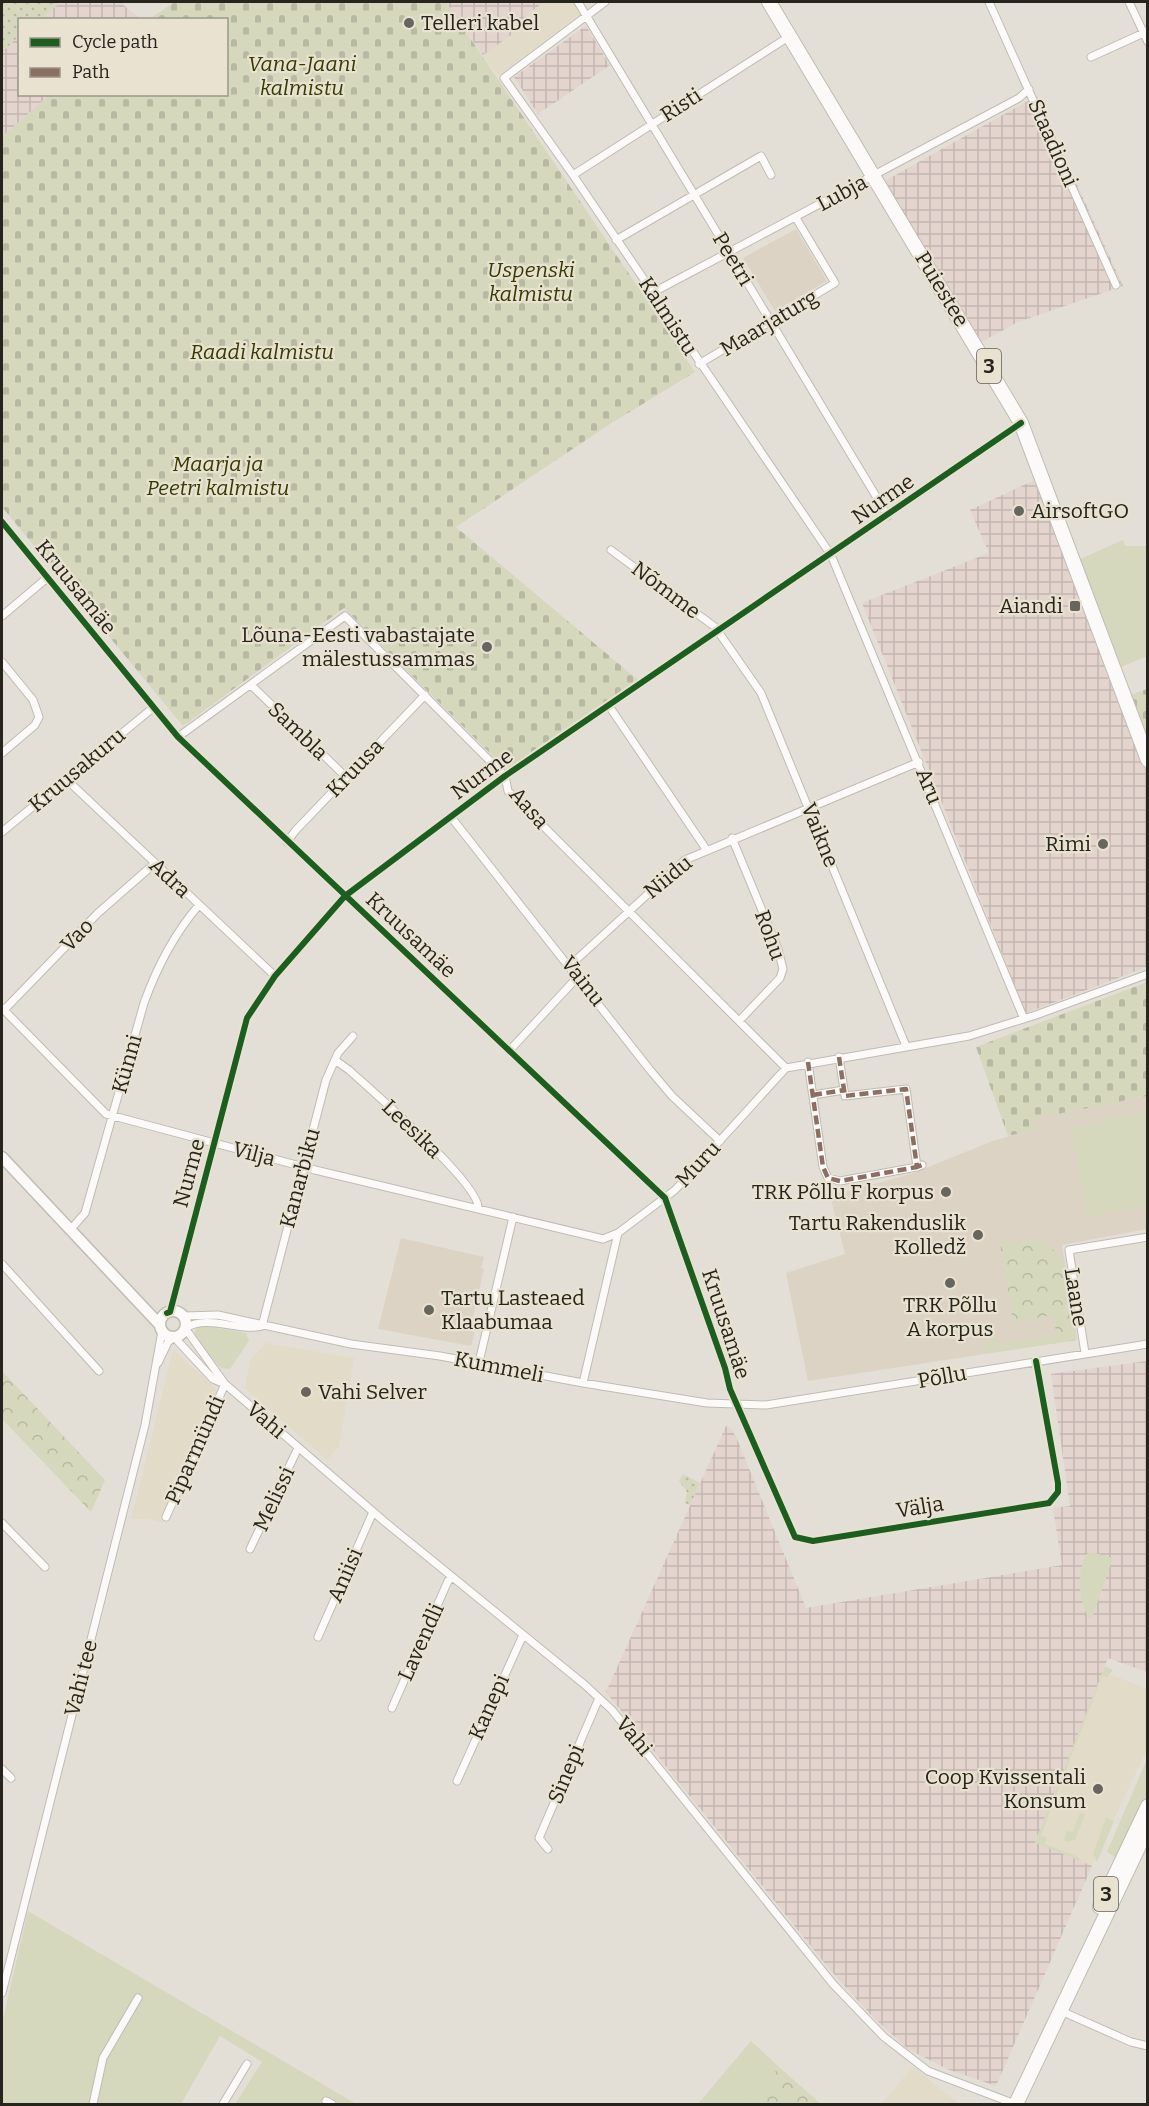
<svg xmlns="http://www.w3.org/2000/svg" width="1149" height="2106" viewBox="0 0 1149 2106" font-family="Bitter,serif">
<defs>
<pattern id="industrial-grid" width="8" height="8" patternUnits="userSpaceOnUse" patternTransform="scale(1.5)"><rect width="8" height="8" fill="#e4d4ce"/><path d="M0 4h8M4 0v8" fill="none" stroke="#c3b6b0"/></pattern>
<pattern id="forest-crowns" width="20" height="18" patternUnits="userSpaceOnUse" patternTransform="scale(1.5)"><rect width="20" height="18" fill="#d5d8bd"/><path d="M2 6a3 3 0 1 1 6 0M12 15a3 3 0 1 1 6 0" fill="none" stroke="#b7b9a2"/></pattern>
<pattern id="cemetery-stones" width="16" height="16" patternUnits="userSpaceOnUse" patternTransform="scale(1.5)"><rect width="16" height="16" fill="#d5d8bd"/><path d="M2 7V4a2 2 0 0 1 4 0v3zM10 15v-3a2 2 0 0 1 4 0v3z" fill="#b7b9a2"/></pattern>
<pattern id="park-dots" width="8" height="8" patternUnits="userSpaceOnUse" patternTransform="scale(1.5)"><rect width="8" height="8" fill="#d5d8bd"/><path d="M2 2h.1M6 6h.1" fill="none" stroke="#b7b9a2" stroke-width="1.8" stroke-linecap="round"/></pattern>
</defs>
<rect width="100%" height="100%" fill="#e3dfd6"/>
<!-- built -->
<path fill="#e1dbc8" d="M544 2H574L581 13 498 76 483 55 530 21 527 15Z
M266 1343 354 1358 339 1447 327 1460 245 1388 250 1361Z
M173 1350 223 1395 163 1523 147 1519H131Z
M1099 1670 1147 1689V1749L1092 1866 1035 1843Z
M913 2067 959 2104H881Z"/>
<!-- industrial -->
<path fill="url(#industrial-grid)" d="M61 2H120L140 19H40Z
M446 2H544L527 15 531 21 483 55Z
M586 26 610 65 538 114 514 77Z
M19 36 20 94 49 95 2 137V52Z
M1037 96 1123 286 1018 322 981 342 883 182Z
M1037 479 1147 770V967L1026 1013 862 603 989 553 970 510Z
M1147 1361V1672L1108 1658 1035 1842 1092 1866 996 2086 947 2069 908 2049 870 2014 826 1965 606 1692 726 1426 731 1428 737 1439 806 1608 1062 1565 1053 1508 1070 1506 1051 1374Z"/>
<!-- education -->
<path fill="#dcd3c5" d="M796 229 827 281 775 311 743 258Z
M1147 1096V1229L1062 1245 1077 1340 808 1381 786 1273 845 1254 830 1196 911 1174 995 1140 1034 1130 1032 1119Z
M401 1238 484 1257 481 1268 484 1269 470 1330 475 1332 471 1346 378 1329Z"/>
<!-- grass -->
<path fill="#d5d8bd" d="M1123 540 1125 546H1147L1148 656 1121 667 1080 559Z
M1147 1110V1206L1088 1217 1070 1128Z
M201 1325 246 1333 249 1341 230 1369 221 1368 194 1338 196 1328Z
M1057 1335 1058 1343 987 1353 986 1344 994 1336 999 1344Z
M1091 1552 1113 1558 1092 1618 1088 1617C1078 1596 1077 1576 1085 1555Z
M1105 1666 1113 1670 1107 1677 1102 1676 1041 1835 1047 1838 1045 1844 1078 1857 1081 1861 1035 1843Z
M1147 1759V1796L1117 1858 1107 1852Z
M1080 1813 1085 1814 1075 1840 1067 1842 1064 1840 1066 1831 1073 1832Z
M1106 1818 1114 1821 1097 1862 1093 1854Z
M28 1911 324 2085 356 2104H235L262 2062 220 2036 181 2104H2V2023Z
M751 2041 779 2067 749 2104H698Z"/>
<!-- forest -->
<path fill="url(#forest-crowns)" d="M1027 1240 1039 1241 1064 1257 1077 1340 1058 1343 1053 1315 1013 1322 1000 1244Z
M2 1371 105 1480 91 1512 2 1419Z
M779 2067 821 2104H749Z"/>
<!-- cemetery -->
<path fill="url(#cemetery-stones)" d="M175 2H446L695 372 610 424 456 527 638 680 507 770 344 608 183 726 2 507V137L49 95 226 94V20L149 19Z
M1147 689V736L1130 695Z
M1147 982V1096L1033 1119 1035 1130 1008 1136 976 1047Z"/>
<!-- park -->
<path fill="url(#park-dots)" d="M2 2H61L40 19 20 20 19 36 2 52Z
M683 1474 700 1483 690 1505 685 1503 687 1492 679 1481Z"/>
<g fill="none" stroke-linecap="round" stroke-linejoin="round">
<defs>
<path id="street" d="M578 2 888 516
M605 2 504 78 573 175 831 555 1024 1019
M989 2 1116 285
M1129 2 1148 42
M1091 57 1148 31
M573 175 790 36
M616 240 761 156 771 175
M652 293 1019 98 1029 89
M699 364 835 283 796 218
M2 522 178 737 665 1198 725 1368 730 1389 795 1537 813 1541 1049 1503 1058 1492V1483L1036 1361
M611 550 715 627 761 693 906 1046
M2 616 47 578
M2 662 33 700 39 717 35 725 2 753
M251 685 346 777
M609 706 706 849
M178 737 345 616 505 776 508 791 786 1068
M66 779 275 976
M451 817 650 1070 672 1096 720 1141
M2 832 154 707
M732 838 778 949 783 969 780 978 739 1021
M287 842 296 830 425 695
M2 1008 106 1114 315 1170 603 1239 618 1233
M4 1010 98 913 154 864
M509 1051 572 983 576 977 574 963 577 959 685 860 919 762
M839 1057 845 1096 906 1089 917 1167 922 1165
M335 1060 349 1070C372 1091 480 1184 478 1208
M808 1062 823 1167 828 1178 840 1181 917 1167
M813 1095 844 1090
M71 1229 85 1213 144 1003C157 967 174 934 199 905
M2 1264 99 1371
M170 1312 247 1018 275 976 345 896 505 776 1021 423
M183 1316 218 1315 351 1344 440 1356 583 1383 707 1403 766 1405 1148 1344
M262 1326 326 1080 338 1053 353 1036
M1085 1353 1069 1250 1148 1237
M479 1362 513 1217
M158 1363 168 1342 174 1337 213 1379 225 1384 385 1522 585 1685 612 1710 833 1984 884 2037 928 2071 1015 2104
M583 1383 618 1233 675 1190 786 1068 969 1036 1036 1015 1148 974
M225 1384 185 1328C210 1314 236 1332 262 1326
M166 1517 225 1384
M2 1523 45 1567
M250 1549 298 1448
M318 1637 373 1512
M392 1708 448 1581 452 1578
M2 1769 11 1778
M457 1781 523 1635
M548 1849 539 1838 599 1698
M2 1993 145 1425 162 1331
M1061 2011 1131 2042 1148 2046
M326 2101 332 2104
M93 2104 103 2058 138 1998
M223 2104 247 2064"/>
<path id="secondary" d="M2 1157 160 1325
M160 1324a13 13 0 1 1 26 0a13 13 0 1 1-26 0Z"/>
<path id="highway" d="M769 2 1021 423 1148 760
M1100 1907 1148 1806
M1016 2104 1148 1827"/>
</defs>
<!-- street casing -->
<use href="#street" stroke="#bfbcb4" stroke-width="9"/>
<!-- secondary casing -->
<use href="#secondary" stroke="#bfbcb4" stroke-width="13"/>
<!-- highway casing -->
<use href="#highway" stroke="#bfbcb4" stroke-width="16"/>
<!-- street -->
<use href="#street" stroke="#fbfaf9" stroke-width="7"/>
<!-- secondary -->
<use href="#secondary" stroke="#fbfaf9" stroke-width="10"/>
<!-- highway -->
<use href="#highway" stroke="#fbfaf9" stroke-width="14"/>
<!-- quiet -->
<path stroke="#8d6e63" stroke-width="4.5" stroke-dasharray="9 4.5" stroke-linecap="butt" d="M839 1057 845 1096 906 1089 917 1167 922 1165
M808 1062 823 1167 828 1178 840 1181 917 1167
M813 1095 844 1090"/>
<defs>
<path id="cycleway" d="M2 522 178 737 665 1198 725 1368 730 1389 795 1537 813 1541 1049 1503 1058 1492V1483L1036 1361
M167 1313 170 1312 247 1018 275 976 345 896 505 776 1021 423"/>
</defs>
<!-- cycleway casing -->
<use href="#cycleway" stroke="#e9e2d0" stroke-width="10"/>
<!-- cycleway -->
<use href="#cycleway" stroke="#1b5e20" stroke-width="6"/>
</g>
<!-- markers -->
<g fill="#68655e" stroke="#e9e2d0" stroke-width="2">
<circle cx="409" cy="23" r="6"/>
<circle cx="1019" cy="511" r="6"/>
<rect x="1069" y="600" width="12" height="12" rx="3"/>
<circle cx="487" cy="647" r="6"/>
<circle cx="1103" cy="844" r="6"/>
<circle cx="946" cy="1192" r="6"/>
<circle cx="978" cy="1235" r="6"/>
<circle cx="950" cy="1283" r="6"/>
<circle cx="429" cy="1310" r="6"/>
<circle cx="306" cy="1392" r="6"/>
<circle cx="1098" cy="1789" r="6"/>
</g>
<g text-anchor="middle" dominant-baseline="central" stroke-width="4.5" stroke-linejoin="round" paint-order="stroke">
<!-- shield labels -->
<g fill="#e9e2d0" stroke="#605d53" stroke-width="1.5">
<rect x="977" y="349" width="24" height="34" rx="4.5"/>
<rect x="1094" y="1877" width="24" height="34" rx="4.5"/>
</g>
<g font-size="20" font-weight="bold" fill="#26241d">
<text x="989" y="366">3</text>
<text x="1106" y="1894">3</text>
</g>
<!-- poi labels -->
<g font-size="21" fill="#26241d" stroke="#e9e2d0" text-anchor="end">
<text x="421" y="23" text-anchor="start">Telleri kabel</text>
<text x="1031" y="511" text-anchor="start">AirsoftGO</text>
<text x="1063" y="606">Aiandi</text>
<text x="475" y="635">Lõuna-Eesti vabastajate<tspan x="475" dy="24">mälestussammas</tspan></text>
<text x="1091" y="844">Rimi</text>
<text x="934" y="1192">TRK Põllu F korpus</text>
<text x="966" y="1223">Tartu Rakenduslik<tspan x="966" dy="24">Kolledž</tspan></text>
<text x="441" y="1298" text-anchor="start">Tartu Lasteaed<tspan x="441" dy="24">Klaabumaa</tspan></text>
<text x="950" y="1305" text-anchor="middle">TRK Põllu<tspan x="950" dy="24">A korpus</tspan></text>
<text x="318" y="1392" text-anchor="start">Vahi Selver</text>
<text x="1086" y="1777">Coop Kvissentali<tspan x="1086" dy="24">Konsum</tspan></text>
</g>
<!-- park labels -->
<g font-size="21" font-style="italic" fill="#343c03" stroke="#e9e2d0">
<text x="302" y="64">Vana-Jaani<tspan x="302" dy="24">kalmistu</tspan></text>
<text x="531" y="270">Uspenski<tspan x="531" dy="24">kalmistu</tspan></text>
<text x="262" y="352">Raadi kalmistu</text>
<text x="218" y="464">Maarja ja<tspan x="218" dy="24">Peetri kalmistu</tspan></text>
</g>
<!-- street labels -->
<g font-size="21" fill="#26241d" stroke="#e9e2d0">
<text transform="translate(681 105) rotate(-33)">Risti</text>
<text transform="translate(1053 143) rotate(66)">Staadioni</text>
<text transform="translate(842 193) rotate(-28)">Lubja</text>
<text transform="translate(733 259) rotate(59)">Peetri</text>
<text transform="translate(942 289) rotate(59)">Puiestee</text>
<text transform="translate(668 316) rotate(57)">Kalmistu</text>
<text transform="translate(769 323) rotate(-31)">Maarjaturg</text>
<text transform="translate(883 499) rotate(-35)">Nurme</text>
<text transform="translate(76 587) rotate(51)">Kruusamäe</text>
<text transform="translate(666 590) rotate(37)">Nõmme</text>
<text transform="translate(298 731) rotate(44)">Sambla</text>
<text transform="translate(355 768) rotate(-46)">Kruusa</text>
<text transform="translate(77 770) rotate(-40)">Kruusakuru</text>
<text transform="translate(482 774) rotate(-36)">Nurme</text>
<text transform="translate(929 786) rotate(68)">Aru</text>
<text transform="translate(529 808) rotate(49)">Aasa</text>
<text transform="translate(820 835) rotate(68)">Vaikne</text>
<text transform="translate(668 877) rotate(-39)">Niidu</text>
<text transform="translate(170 878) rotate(43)">Adra</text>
<text transform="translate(77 935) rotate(-46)">Vao</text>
<text transform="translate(411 935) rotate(43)">Kruusamäe</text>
<text transform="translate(770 935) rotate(70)">Rohu</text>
<text transform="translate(583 981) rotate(52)">Vainu</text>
<text transform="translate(127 1064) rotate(-74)">Künni</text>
<text transform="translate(412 1129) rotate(44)">Leesika</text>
<text transform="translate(254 1154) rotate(15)">Vilja</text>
<text transform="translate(698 1164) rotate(-47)">Muru</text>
<text transform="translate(189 1173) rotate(-75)">Nurme</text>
<text transform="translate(300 1178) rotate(-75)">Kanarbiku</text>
<text transform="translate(1076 1297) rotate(81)">Laane</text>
<text transform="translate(726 1324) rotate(72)">Kruusamäe</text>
<text transform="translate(499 1367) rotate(11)">Kummeli</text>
<text transform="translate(942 1377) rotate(-10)">Põllu</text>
<text transform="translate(266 1420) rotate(41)">Vahi</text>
<text transform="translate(195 1450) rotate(-66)">Piparmündi</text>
<text transform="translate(274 1499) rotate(-65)">Melissi</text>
<text transform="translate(920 1507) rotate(-9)">Välja</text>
<text transform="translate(345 1575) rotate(-66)">Aniisi</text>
<text transform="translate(421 1642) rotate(-66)">Lavendli</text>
<text transform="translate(81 1678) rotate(-76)">Vahi tee</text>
<text transform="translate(489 1707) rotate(-66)">Kanepi</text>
<text transform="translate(634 1736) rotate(50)">Vahi</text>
<text transform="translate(566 1774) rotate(-67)">Sinepi</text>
</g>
</g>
<!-- border -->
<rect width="1149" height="2106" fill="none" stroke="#26241d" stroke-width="6"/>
<!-- legend -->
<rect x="18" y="18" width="210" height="78" fill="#e9e2d0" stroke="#9b9688" stroke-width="1.5"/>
<rect x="30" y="38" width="30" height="9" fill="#1b5e20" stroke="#9b9688" stroke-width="1.5"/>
<text x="72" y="48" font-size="18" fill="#26241d">Cycle path</text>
<rect x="30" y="68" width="30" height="9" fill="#8d6e63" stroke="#9b9688" stroke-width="1.5"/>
<text x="72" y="78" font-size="18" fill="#26241d">Path</text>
</svg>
